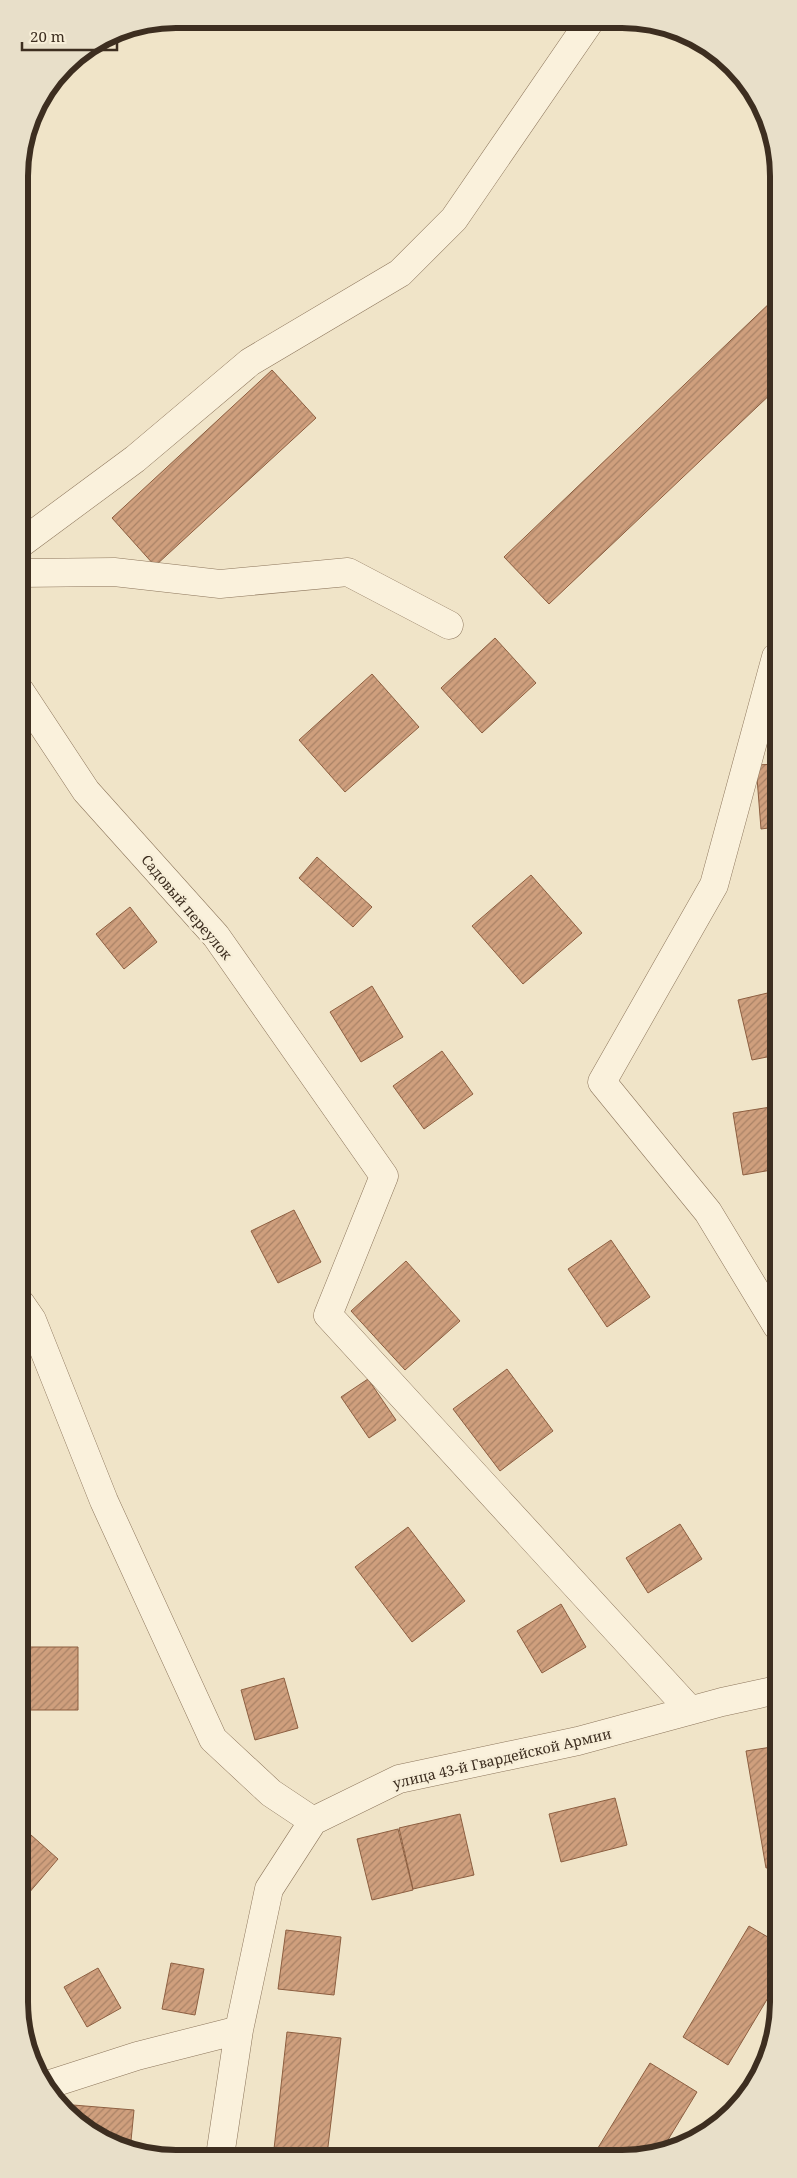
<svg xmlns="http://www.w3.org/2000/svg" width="797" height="2178" viewBox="0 0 797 2178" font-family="'Noto Serif',serif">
<defs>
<pattern id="building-hatch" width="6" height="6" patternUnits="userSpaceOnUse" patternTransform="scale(1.25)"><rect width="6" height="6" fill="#cf9f7d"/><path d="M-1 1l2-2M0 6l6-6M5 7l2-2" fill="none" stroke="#a98266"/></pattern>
</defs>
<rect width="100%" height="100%" fill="#f0e4c8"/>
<!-- building -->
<path fill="url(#building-hatch)" stroke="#8d5f41" d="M775 298 776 389 549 604 504 557Z
M272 370 316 418 155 566 112 518Z
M495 638 536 683 482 733 441 688Z
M372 674 419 727 345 792 299 740Z
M776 764V827L761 829 756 765Z
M317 857 372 907 353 927 299 878Z
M531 875 582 933 523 984 472 926Z
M130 907 157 942 124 969 96 934Z
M372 986 403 1037 361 1062 330 1012Z
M776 991 777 1055 752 1060 738 1000Z
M442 1051 473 1094 424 1129 393 1086Z
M777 1106V1169L743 1175 733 1113Z
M294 1210 321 1262 278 1283 251 1231Z
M611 1240 650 1297 607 1327 568 1269Z
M406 1261 460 1321 405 1370 351 1311Z
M507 1369 553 1431 500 1471 453 1409Z
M368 1379 396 1420 369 1438 341 1397Z
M680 1524 702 1559 648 1593 626 1558Z
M408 1527 465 1601 412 1642 355 1567Z
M777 1587V1613L770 1590Z
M561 1604 586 1647 542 1673 517 1631Z
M21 1647H78V1710H21Z
M284 1678 298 1728 255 1740 241 1690Z
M778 1746V1866L766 1868 746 1751Z
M615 1798 627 1845 561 1862 549 1814Z
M460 1814 474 1875 413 1889 399 1828Z
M22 1827 58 1859 28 1894 22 1889Z
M398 1829 413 1890 372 1900 357 1839Z
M749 1926 778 1943V1981L728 2065 683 2037Z
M286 1930 341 1937 334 1995 278 1989Z
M171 1963 204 1969 195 2015 162 2009Z
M98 1968 121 2008 87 2027 64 1987Z
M287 2032 341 2038 327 2155 274 2149Z
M650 2063 697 2092 660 2153 652 2156H593Z
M73 2105 134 2110 130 2151 106 2143 72 2119Z"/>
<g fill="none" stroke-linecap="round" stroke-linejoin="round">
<defs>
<path id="street" d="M20 544 135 459 250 362 400 273 454 219 590 21
M20 573 114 572 220 584 348 572 449 625
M776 657 714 885 602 1082 708 1212 777 1326
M20 691 86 791 216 936 384 1176 328 1315 690 1710
M21 1304 32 1320 104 1501 213 1739 271 1793 313 1821
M44 2086 137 2056 239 2030
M220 2156 239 2030 269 1889 313 1821 399 1779 578 1741 722 1702 777 1690"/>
</defs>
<!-- street casing -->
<use href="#street" stroke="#8d765c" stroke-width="29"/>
<!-- street -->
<use href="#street" stroke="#faf1dc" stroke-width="28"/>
</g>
<g text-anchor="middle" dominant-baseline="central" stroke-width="5" stroke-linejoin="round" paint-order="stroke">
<!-- street labels -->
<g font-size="14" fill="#3d2e20" stroke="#f7eed8">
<text transform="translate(187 907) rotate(50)">Садовый переулок</text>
<text transform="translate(502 1758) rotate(-13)">улица 43-й Гвардейской Армии</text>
</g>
</g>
<!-- crop -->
<path d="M0 0H797V2178H0ZM176 28H622A148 148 0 0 1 770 176V2002A148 148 0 0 1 622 2150H176A148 148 0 0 1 28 2002V176A148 148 0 0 1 176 28Z" fill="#e8dfc9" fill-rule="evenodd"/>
<path fill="none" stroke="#3d2e20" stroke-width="6" d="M176 28H622A148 148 0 0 1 770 176V2002A148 148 0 0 1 622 2150H176A148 148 0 0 1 28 2002V176A148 148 0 0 1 176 28Z"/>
<!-- scale -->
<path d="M22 42v8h95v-8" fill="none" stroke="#3d2e20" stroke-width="2.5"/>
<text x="30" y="42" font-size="15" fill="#3d2e20" stroke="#f7eed8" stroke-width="4" paint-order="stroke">20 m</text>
</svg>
